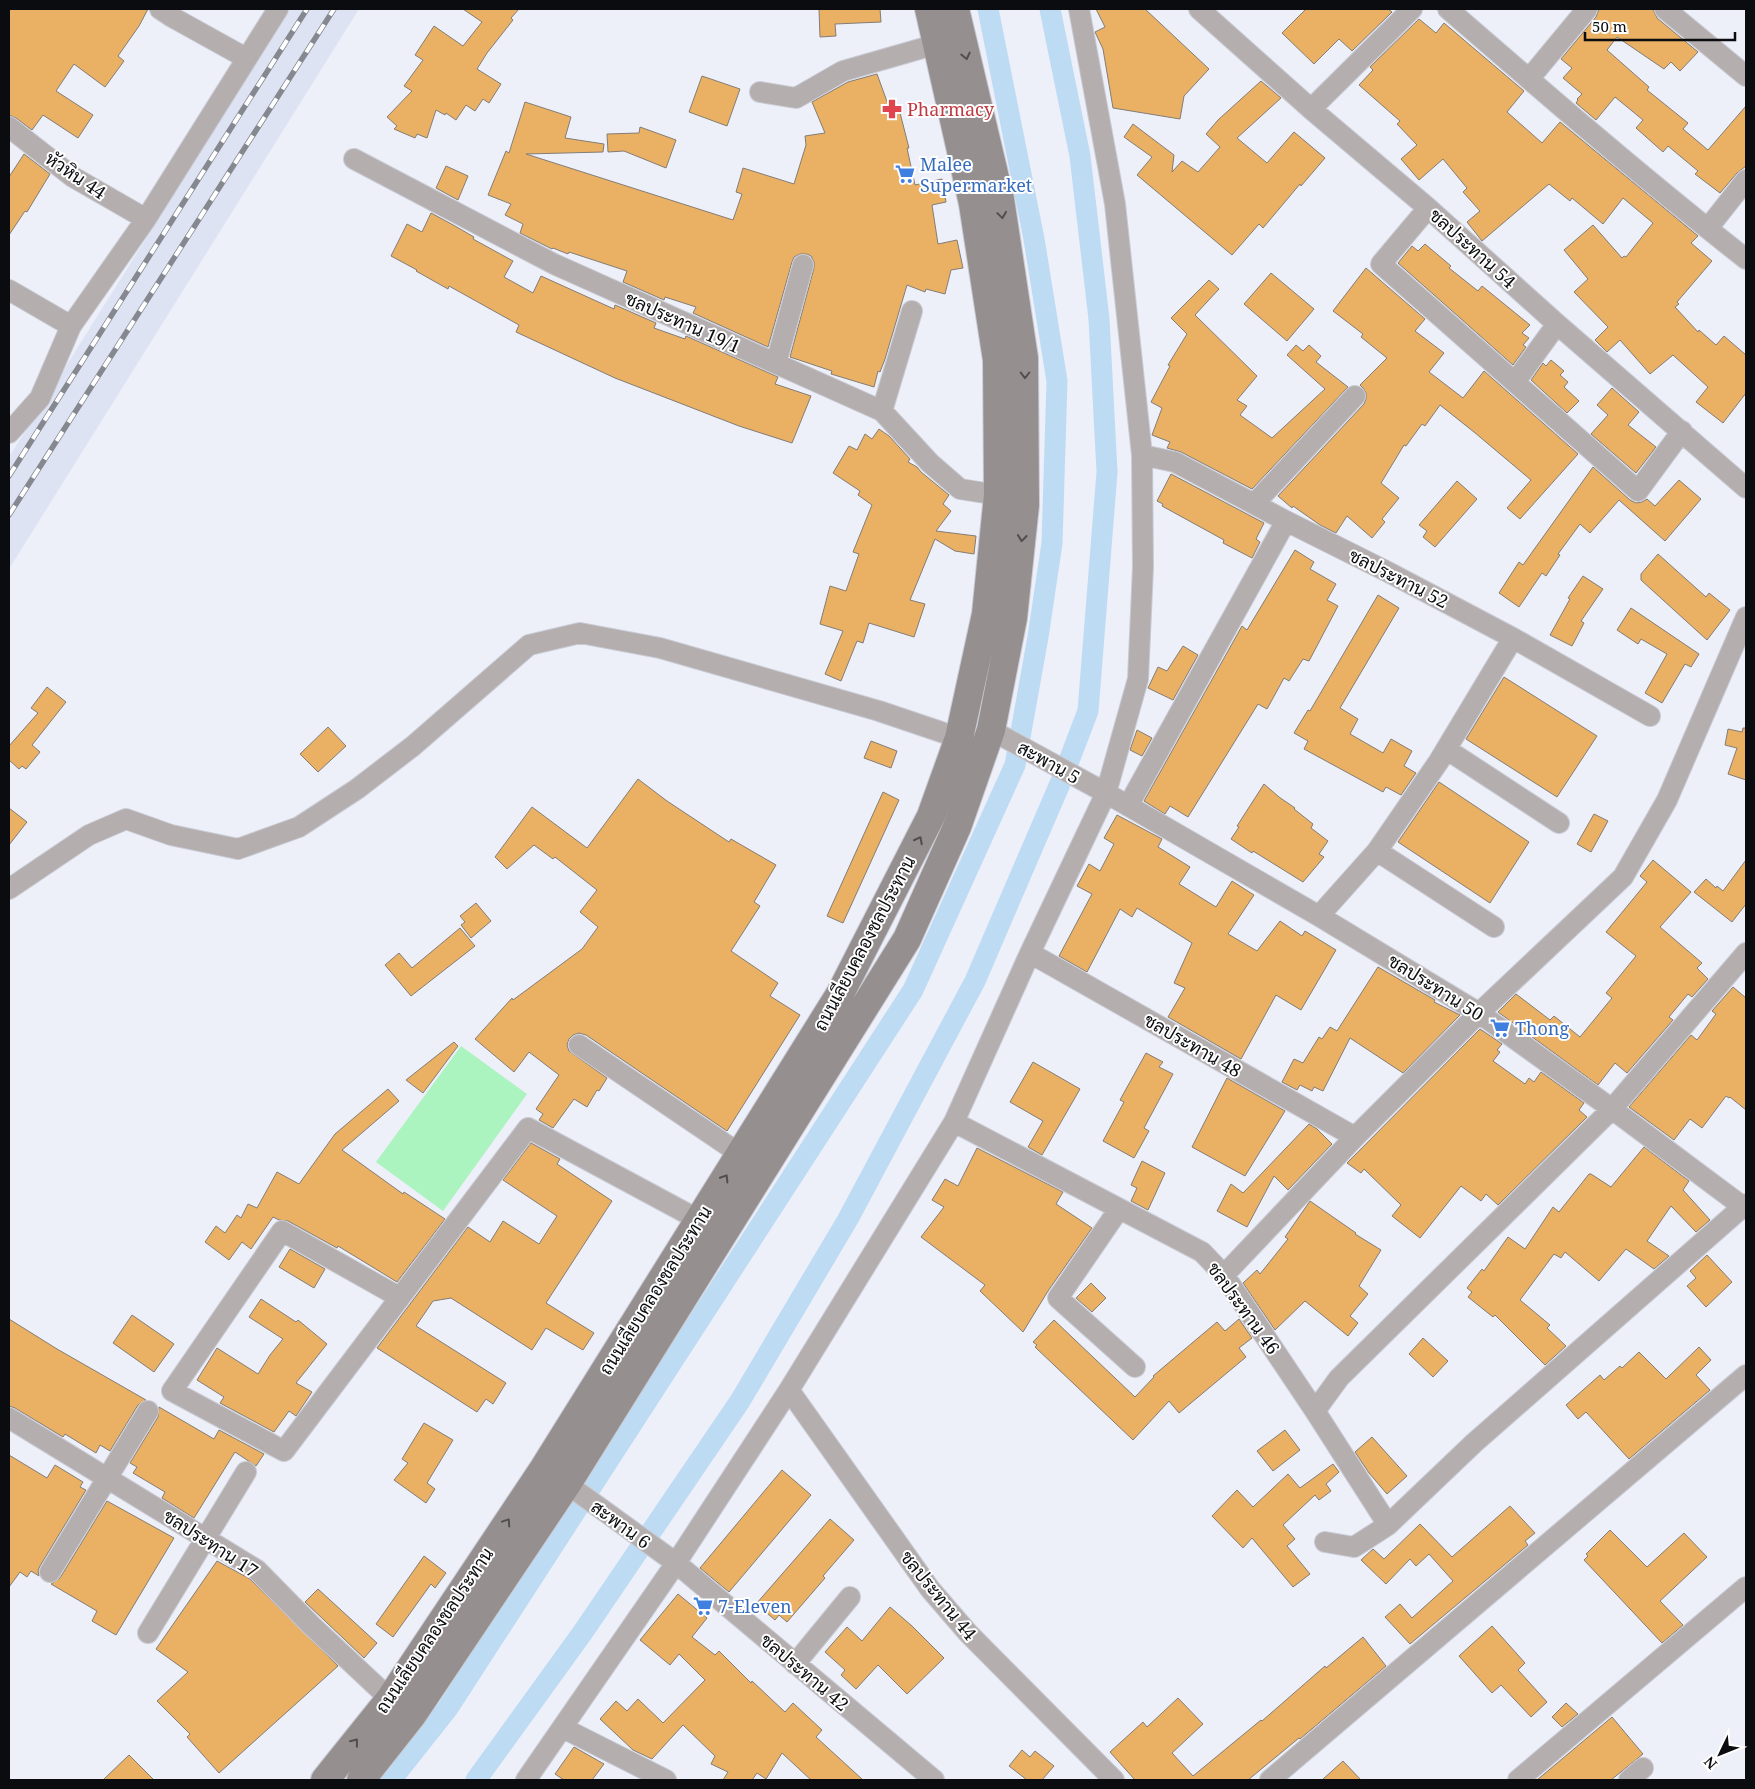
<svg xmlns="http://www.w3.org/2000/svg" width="1755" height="1789" viewBox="0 0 1755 1789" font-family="'Noto Serif',Sarabun,serif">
<rect width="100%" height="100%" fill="#edeff9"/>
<!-- built -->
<path fill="#dee3f4" d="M290 9H359L9 569V457Z"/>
<!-- green -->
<path fill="#abf3bf" d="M461 1046 527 1094 443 1211 376 1162Z"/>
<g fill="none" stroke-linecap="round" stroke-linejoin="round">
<!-- canal -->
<path stroke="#bedbf4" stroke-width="21" d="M391 1780 448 1708 913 990 1015 765 1038 637 1052 543 1057 381 1034 239 988 9
M476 1780 583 1632 740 1401 848 1219 975 981 1062 779 1088 711 1107 472 1099 319 1080 156 1050 9"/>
</g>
<!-- building -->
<path fill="#eab064" stroke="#837d76" d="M9 9H148L139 26 118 56 124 61 105 87 74 64 56 91 93 115 78 138 43 115 32 130 16 118 9 115Z
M463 9H519L511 18 513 20 487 53 477 69 501 84 489 103 483 99 475 111 466 105 456 120 446 113 445 115 436 110 427 138 417 134 415 138 394 129 397 126 387 117 412 91 404 86 423 60 415 55 434 26 463 46 482 22Z
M819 9H880L881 22 835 24 836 36 820 37Z
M1096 9H1145L1209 69 1184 96 1180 119 1113 108 1103 49 1095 32 1105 27Z
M1306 9H1388L1392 12 1352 51 1339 39 1314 64 1282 33Z
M1599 9H1653L1657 18 1698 52 1680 71 1671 62 1664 69 1617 37 1607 50 1649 87 1647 90 1688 123 1683 129 1708 150 1746 106V166L1737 173 1720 193 1695 174 1698 171 1668 146 1663 152 1636 128 1643 120 1615 97 1596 120 1576 103 1578 100 1577 99 1582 94 1563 78 1572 68 1561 59 1596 17Z
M1419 19 1436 33 1444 23 1524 91 1507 112 1542 143 1560 122 1698 236 1691 243 1712 261 1677 302 1679 304 1675 307 1698 332 1699 330 1716 345 1724 336 1746 355V393L1723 423 1696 402 1708 387 1673 355 1650 374 1620 340 1607 352 1595 340 1608 327 1574 292 1588 279 1564 250 1593 225 1622 258 1624 256 1626 257 1653 223 1623 198 1603 224 1572 198 1570 201 1549 184 1482 241 1467 222 1480 211 1463 192 1467 188 1443 159 1419 180 1401 159 1417 145 1397 124 1400 121 1359 85 1373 70 1370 67Z
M877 74 889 107 898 105 909 148H907L915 185 942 179 946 202 932 205 938 244 957 240 963 268 951 270 945 294 926 289 925 292 907 285 885 359 880 372 878 371 874 387 831 374 832 371 790 357 814 268V262L811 256 807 254H800L794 257 792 262 768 347 693 313 696 307 665 297 664 300 623 282 627 271 569 252 568 254 553 248 552 249 520 233 523 224 505 215 511 204 488 195 506 151 509 153 525 102 571 117 565 138 604 144 603 152 526 154 733 220 742 194 736 192 743 168 794 184 806 145 805 136 825 133 812 102 848 82Z
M702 76 740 89 727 126 689 112Z
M1261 81 1281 98 1237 138 1267 163 1294 132 1325 158 1301 186 1300 184 1263 228 1259 224 1232 255 1137 175 1152 157 1124 137 1133 124 1174 155 1172 172 1182 161 1198 172 1220 147 1206 134 1218 120Z
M640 127 676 140 666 168 624 151 608 152 607 134 639 133Z
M24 154 50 174 27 212 25 211 9 235V177Z
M446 166 468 176 458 200 436 188Z
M431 213 455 226 474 237 473 239 513 261 504 277 533 293 541 276 614 309 615 305 656 323 654 328 685 339 686 336 778 377 775 384 811 396 792 443 739 426 615 378 516 332 519 325 449 286 448 289 416 271 417 270 391 256 407 224 422 232Z
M1425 244 1451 266 1449 268 1478 291 1482 286 1530 325 1522 333 1529 338 1523 345 1526 347 1513 365 1398 263 1412 246 1418 251Z
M1366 268 1425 319 1415 331 1444 353 1429 372 1463 398 1484 371 1578 454 1520 519 1507 508 1531 480 1474 432 1440 405 1425 426 1422 424 1406 446 1404 445 1381 483 1399 498 1382 519 1385 522 1372 538 1347 516 1336 533 1320 525 1293 506 1292 508 1278 496 1364 404 1366 399V393L1363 388 1360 385 1387 358 1361 337 1363 334 1333 311Z
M1271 273 1314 309 1287 341 1244 304Z
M1209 280 1219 289 1195 315 1257 376 1237 400 1247 406 1240 415 1272 438 1325 389 1287 355 1296 345 1303 351 1309 345 1321 356 1316 362 1348 387 1252 489 1181 452 1167 448 1170 442 1152 435 1162 408 1151 402 1170 366 1168 365 1187 334 1171 318Z
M1551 360 1564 371 1560 375 1568 382 1564 387 1579 401 1567 413 1531 380 1543 363 1546 366Z
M1612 388 1639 412 1628 425 1656 447 1636 473 1591 434 1608 415 1597 405Z
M879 429 889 436 910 459 908 462 917 467 921 472 949 495 943 504 951 511 936 531 976 536 974 554 955 551 935 539 910 600 925 604 914 637 869 623 863 643 857 641 841 681 825 674 843 631 820 624 830 586 846 591 859 554 853 552 872 505 858 495 860 491 833 473 849 446 857 450 865 434 872 439Z
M1593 467 1630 500 1636 503 1642 502 1647 499 1655 506 1679 480 1701 499 1665 541 1619 500 1590 533 1580 524 1558 554 1560 555 1546 576 1542 573 1519 607 1499 593 1519 562 1523 565Z
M1171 474 1264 523 1256 539 1260 542 1252 558 1223 543 1224 540 1162 506 1163 504 1157 501Z
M1457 481 1477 499 1435 547 1423 537 1427 531 1419 525Z
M1295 550 1314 562 1310 569 1336 584 1327 600 1338 606 1309 661 1303 659 1289 681 1284 678 1267 709 1258 704 1188 817 1170 806 1165 814 1144 801 1242 626 1247 630Z
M1658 554 1706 597 1709 593 1730 610 1707 640 1641 580V574Z
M1583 576 1603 589 1581 621 1584 623 1572 646 1550 635 1570 599 1568 598Z
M1378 595 1399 608 1340 708 1358 719 1350 734 1383 753 1391 739 1412 751 1404 766 1416 773 1401 795 1386 787 1383 792 1304 749 1308 741 1294 733 1308 710 1310 711Z
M1631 608 1699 654 1691 667 1685 664 1662 703 1645 693 1667 654 1641 639 1638 644 1617 630Z
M1183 646 1198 655 1173 700 1148 688 1158 667 1167 671Z
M1504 677 1597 736 1557 797 1466 739Z
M47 687 66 702 32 745 40 752 26 769 22 766 19 769 9 760V746L38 713 31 708Z
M328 727 346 746 318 772 300 754Z
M1743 728H1746V780L1728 774 1737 748 1725 745 1728 729 1742 732Z
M1137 730 1152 738 1142 756 1130 750Z
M871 741 897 751 891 768 864 758Z
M638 779 667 801 729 842 731 839 776 865 754 902 760 906 731 951 778 983 770 996 800 1015 727 1131 586 1035 579 1033 573 1035 569 1039 567 1045 569 1051 607 1078 599 1091 597 1090 587 1107 574 1099 553 1128 539 1120 543 1114 536 1109 559 1075 529 1052 514 1072 475 1039 512 998 513 1000 582 949 598 927 580 912 597 890 555 857 553 859 534 845 507 869 495 857 532 807 587 848Z
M1439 782 1529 842 1490 903 1398 842Z
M1264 784 1279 797 1295 808 1294 809 1313 824 1311 828 1328 841 1319 854 1324 857 1303 882 1253 851 1252 853 1231 839 1239 827 1237 826Z
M883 792 899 800 843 923 827 916Z
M9 808 27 822 9 845Z
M1594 814 1608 821 1591 852 1577 844Z
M1117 815 1162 839 1158 847 1190 867 1179 884 1216 907 1232 881 1254 895 1228 934 1257 951 1280 921 1302 936 1305 931 1336 950 1301 1010 1276 995 1241 1059 1168 1017 1185 988 1174 983 1192 943 1137 908 1132 917 1120 909 1087 972 1059 956 1092 894 1077 886 1089 864 1100 871 1114 844 1104 838Z
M1653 860 1691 892 1660 927 1702 963 1697 968 1708 979 1692 997 1688 994 1669 1017 1673 1020 1627 1073 1615 1063 1598 1085 1498 1012 1516 994 1550 1020 1554 1016 1580 1037 1612 998 1606 993 1636 956 1606 932 1647 882 1640 876Z
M1746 860V904L1732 922 1694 892 1706 879 1716 888 1717 886 1723 891Z
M476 903 491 921 471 938 461 925 465 922 460 916Z
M460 928 475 946 411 996 385 965 399 953 412 968Z
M1378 967 1435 1000 1434 1002 1460 1015 1403 1073 1350 1038 1323 1091 1314 1087 1312 1091 1300 1085 1297 1090 1282 1082 1294 1059 1303 1063 1319 1037 1322 1039 1330 1027 1337 1031Z
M1733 987 1746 998V1110L1730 1097 1729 1098 1726 1096 1702 1128 1690 1119 1674 1140 1629 1107 1691 1035 1697 1040 1716 1014 1712 1011Z
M1480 1029 1502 1044 1497 1050 1500 1052 1493 1061 1525 1084 1529 1078 1534 1082 1541 1072 1584 1103 1579 1110 1587 1117 1498 1205 1486 1194 1481 1201 1461 1186 1420 1238 1392 1216 1401 1205 1364 1169 1361 1173 1347 1163Z
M454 1042 458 1046 423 1093 406 1080Z
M1146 1053 1163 1062 1159 1067 1173 1074 1144 1128 1149 1131 1134 1158 1103 1141 1124 1102 1120 1100Z
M1033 1062 1080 1089 1042 1155 1028 1147 1043 1121 1010 1102Z
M1227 1078 1285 1111 1245 1176 1192 1147Z
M388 1089 399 1101 342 1150 403 1194 404 1192 445 1219 397 1282 338 1246 337 1248 288 1221 279 1220 273 1217 251 1249 242 1242 229 1260 205 1242 216 1226 225 1233 237 1215 241 1218 248 1204 257 1208 277 1172 299 1184 335 1134Z
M1309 1124 1317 1129 1332 1144 1288 1190 1274 1176 1247 1227 1217 1211 1231 1184 1243 1193Z
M531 1143 560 1159 557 1164 612 1201 546 1303 594 1333 583 1350 546 1328 532 1350 451 1298 433 1301 416 1326 506 1383 493 1404 486 1399 477 1412 377 1348 468 1227 490 1242 503 1221 539 1244 557 1216 503 1180Z
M1644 1147 1689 1181 1683 1190 1710 1220 1696 1232 1671 1206 1647 1241 1669 1256 1654 1269 1626 1249 1599 1281 1565 1252 1561 1258 1554 1254 1520 1300 1550 1325 1547 1328 1566 1346 1545 1365 1495 1315 1493 1317 1468 1297 1472 1292 1467 1288 1482 1269 1484 1271 1508 1237 1525 1249 1553 1207 1559 1212 1589 1174H1591L1611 1187Z
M977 1148 1063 1192 1056 1204 1092 1228 1048 1291 1023 1332 980 1291 985 1285 921 1237 944 1207 932 1200 945 1179 958 1186Z
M1142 1161 1165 1173 1148 1210 1131 1201 1137 1188 1131 1185Z
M1310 1201 1356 1233 1355 1234 1381 1250 1359 1286 1368 1294 1350 1316 1358 1323 1348 1336 1305 1301 1275 1330 1243 1283 1257 1270 1260 1274 1288 1239 1285 1237Z
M290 1249 325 1269 314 1288 279 1267Z
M1707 1255 1732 1282 1706 1307 1687 1286 1696 1278 1690 1271Z
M1091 1283 1106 1298 1092 1312 1076 1298Z
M261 1299 296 1322 298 1320 327 1344 296 1383 312 1392 296 1416 289 1411 274 1432 220 1403 224 1397 197 1380 217 1348 258 1374 270 1355 283 1339 249 1317Z
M132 1315 174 1344 154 1372 113 1343Z
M9 1319 57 1349 146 1400 138 1405 110 1451 100 1445 96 1453 65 1434 63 1437 15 1408 9 1406Z
M1239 1319 1252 1338 1239 1348 1246 1357 1179 1413 1169 1401 1133 1440 1035 1347 1037 1345 1033 1342 1054 1320 1135 1397 1154 1377 1153 1376 1217 1322 1225 1331Z
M1423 1338 1448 1361 1433 1377 1409 1354Z
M1699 1347 1711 1360 1696 1375 1710 1390 1629 1459 1586 1412 1578 1419 1566 1405 1600 1375 1604 1380 1620 1366 1622 1368 1639 1352 1666 1379Z
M159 1407 214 1439 219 1430 264 1454 256 1466 235 1452 194 1518 162 1498 165 1492 133 1473 137 1467 130 1463 158 1417Z
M424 1423 453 1440 427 1483 435 1489 426 1503 394 1480 408 1463 402 1459Z
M1285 1430 1300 1450 1273 1471 1257 1451Z
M1372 1437 1407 1476 1387 1494 1369 1473 1355 1452Z
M9 1455 47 1478 55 1465 83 1482 80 1487 86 1490 40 1566 38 1571 39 1576 31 1571 27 1577 20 1572 9 1587Z
M1333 1464 1339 1472 1326 1484 1331 1491 1319 1500 1315 1495 1283 1525 1295 1539 1287 1546 1310 1574 1293 1587 1252 1538 1243 1548 1212 1516 1237 1490 1253 1507 1288 1474 1300 1488Z
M782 1470 811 1495 729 1592 700 1568Z
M107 1501 174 1538 116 1635 92 1621 97 1611 51 1584 60 1578Z
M1510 1506 1535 1533 1525 1541 1528 1545 1410 1644 1385 1617 1400 1604 1412 1618 1453 1581 1429 1554 1416 1566 1410 1559 1386 1584 1361 1560 1373 1549 1384 1559 1420 1524 1452 1557Z
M830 1519 854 1540 823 1576 825 1578 787 1622 779 1615 775 1620 756 1604Z
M1610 1530 1647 1567 1684 1533 1707 1557 1660 1601 1683 1625 1662 1643 1584 1560 1588 1556 1586 1554Z
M424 1556 446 1573 435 1588 431 1584 393 1637 376 1624Z
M217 1561 250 1579 338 1666 219 1773 187 1737 190 1734 157 1701 188 1672 156 1649Z
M318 1589 377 1643 364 1658 305 1602Z
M678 1594 707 1618 692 1637 715 1655 719 1651 751 1683 752 1681 785 1712 793 1703 822 1730 816 1737 863 1780H811L782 1753 766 1779 757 1773 752 1780H723L728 1772 711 1764 715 1756 683 1725 652 1759 633 1750 600 1719 616 1701 627 1711 638 1699 663 1723 705 1680 679 1654 670 1665 640 1640Z
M890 1607 912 1626 944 1658 907 1694 878 1665 856 1689 841 1675 845 1670 825 1652 847 1627 862 1641Z
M1492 1626 1525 1663 1518 1670 1547 1702 1531 1717 1501 1685 1492 1693 1459 1656Z
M1363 1637 1386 1666 1300 1739 1299 1738 1248 1780H1135L1110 1752 1143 1722 1147 1727 1178 1698 1203 1724 1172 1753 1193 1776 1261 1720 1262 1721 1325 1666 1326 1668Z
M1566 1703 1578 1714 1562 1727 1552 1717Z
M1612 1717 1643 1754 1611 1780H1537Z
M574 1747 604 1764 592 1780H564L555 1774Z
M1022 1750 1030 1757 1035 1751 1054 1766 1042 1780H1027L1009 1766Z
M129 1755 154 1780H103Z
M1343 1761 1361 1780H1322Z"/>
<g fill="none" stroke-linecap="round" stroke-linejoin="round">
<defs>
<path id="street" d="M160 9 172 17 246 58
M1199 9 1311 109 1428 208 1557 324 1746 488
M1448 9C1546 94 1644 179 1746 259
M1665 9 1746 76
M1529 79 1587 9
M760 92 796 98 843 71 937 44
M1311 109 1412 9
M9 127 73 177 146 219
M354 159 554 264 882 411 930 463 960 489 998 495
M1428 208 1381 264 1638 491 1682 431
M1708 228 1746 180
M9 290 71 326
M776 363 803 265
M1515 382 1557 324
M882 411 912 311
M9 433 40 398 71 326 146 219 278 9
M1142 455 1175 462 1286 521 1390 573 1513 638 1650 716
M1254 504 1355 396
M991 730 1106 793 1319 916 1479 1013 1612 1109 1746 1209
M1446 749 1559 823
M1128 806 1286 521
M1377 851 1494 927
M9 889 89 835 126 819 171 835 238 849 299 827 357 789 413 746 529 645 580 633 660 648 879 711 959 738
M1319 916 1377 851 1439 761 1513 638
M1030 953 1355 1137
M579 1045 740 1154
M954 1122 1202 1252 1224 1275 1315 1411 1388 1525
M1119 1209 1058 1298 1135 1367
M1224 1275 1355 1137 1479 1013 1623 877 1667 800 1746 617
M399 1297 282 1231 172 1391 284 1451 528 1128 699 1220
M789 1390 930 1589 968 1633 1114 1780
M1315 1411 1339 1378 1612 1109 1746 953
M9 1418 257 1570 311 1625 390 1699
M567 1484 676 1563 934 1780
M1325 1542 1354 1547 1388 1525 1474 1443 1746 1204
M50 1572 148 1411
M148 1633 246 1472
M795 1664 850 1597
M563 1728 666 1780
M526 1780 676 1563 789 1390 954 1122 1030 953 1106 793 1138 679 1143 567 1142 455 1115 204 1079 9
M1270 1780 1746 1375
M1518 1780 1746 1587
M1629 1780 1643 1768"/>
<path id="secondary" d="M325 1780 390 1699 544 1468 840 994 931 816 959 738 986 614 998 495 997 360 973 204 929 9
M361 1780 413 1714 567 1484 907 939 957 827 991 730 1013 618 1025 505 1024 358 1000 199 955 9"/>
</defs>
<!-- street casing -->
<use href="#street" stroke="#c9cbd4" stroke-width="22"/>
<!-- secondary casing -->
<use href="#secondary" stroke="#c9cbd4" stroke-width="30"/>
<!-- street -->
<use href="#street" stroke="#b4aeae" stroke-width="20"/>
<!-- secondary -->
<use href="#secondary" stroke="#968f8f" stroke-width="28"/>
<defs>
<path id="rail" d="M9 476 307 9
M9 515 334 9"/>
</defs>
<!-- rail casing -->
<use href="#rail" stroke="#86888f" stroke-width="5.5"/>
<!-- rail -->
<use href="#rail" stroke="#fff" stroke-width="4" stroke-dasharray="11" stroke-linecap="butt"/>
</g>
<!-- one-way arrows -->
<defs><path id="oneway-chevron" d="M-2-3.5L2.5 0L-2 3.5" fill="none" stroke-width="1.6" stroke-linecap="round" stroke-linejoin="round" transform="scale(1.25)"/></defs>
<g stroke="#504e4f">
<use href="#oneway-chevron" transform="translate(966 56) rotate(77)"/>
<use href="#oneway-chevron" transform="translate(1002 215) rotate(82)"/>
<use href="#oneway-chevron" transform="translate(1025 375) rotate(90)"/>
<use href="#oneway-chevron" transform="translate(1022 538) rotate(96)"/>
<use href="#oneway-chevron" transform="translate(919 840) rotate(-63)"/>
<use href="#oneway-chevron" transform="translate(725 1178) rotate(-58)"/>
<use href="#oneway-chevron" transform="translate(507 1522) rotate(-56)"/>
<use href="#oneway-chevron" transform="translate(355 1742) rotate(-52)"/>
</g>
<!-- icons -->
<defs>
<symbol id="pharmacy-bare" viewBox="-9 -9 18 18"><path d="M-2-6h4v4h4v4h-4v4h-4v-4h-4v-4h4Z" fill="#e0444e" stroke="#fff" stroke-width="2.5" paint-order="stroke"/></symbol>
<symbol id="supermarket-bare" viewBox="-9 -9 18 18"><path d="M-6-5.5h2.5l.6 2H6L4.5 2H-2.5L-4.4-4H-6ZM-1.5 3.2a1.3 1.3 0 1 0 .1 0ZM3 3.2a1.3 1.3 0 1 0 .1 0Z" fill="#3f7fe0" stroke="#fff" stroke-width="2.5" paint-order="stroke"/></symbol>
</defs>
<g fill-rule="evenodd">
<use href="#pharmacy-bare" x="878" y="95" width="28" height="28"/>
<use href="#supermarket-bare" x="891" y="160" width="28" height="28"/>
<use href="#supermarket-bare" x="1486" y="1014" width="28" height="28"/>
<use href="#supermarket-bare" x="689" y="1592" width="28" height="28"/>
</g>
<g text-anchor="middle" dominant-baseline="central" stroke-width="4" stroke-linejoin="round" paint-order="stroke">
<!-- health labels -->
<g font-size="18" fill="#be3a42" stroke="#fff" text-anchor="start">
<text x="907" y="109">Pharmacy</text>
</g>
<!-- shop labels -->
<g font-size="18" fill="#366cbe" stroke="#fff" text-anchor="start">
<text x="920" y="164">Malee<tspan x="920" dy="21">Supermarket</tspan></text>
<text x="1515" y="1028">Thong</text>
<text x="718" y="1606">7-Eleven</text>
</g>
<!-- street labels -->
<g font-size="18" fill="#0b0c0f" stroke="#fff">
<text transform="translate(76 175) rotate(34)">หัวหิน 44</text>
<text transform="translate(1473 248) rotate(42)">ชลประทาน 54</text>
<text transform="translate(683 322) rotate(24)">ชลประทาน 19/1</text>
<text transform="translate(1399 578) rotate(27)">ชลประทาน 52</text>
<text transform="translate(1049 762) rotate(29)">สะพาน 5</text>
<text transform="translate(864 943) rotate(-62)">ถนนเลียบคลองชลประทาน</text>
<text transform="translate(1436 987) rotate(32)">ชลประทาน 50</text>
<text transform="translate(1193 1045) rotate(30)">ชลประทาน 48</text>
<text transform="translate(655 1290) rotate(-58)">ถนนเลียบคลองชลประทาน</text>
<text transform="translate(1244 1308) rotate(54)">ชลประทาน 46</text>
<text transform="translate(621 1524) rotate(36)">สะพาน 6</text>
<text transform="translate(211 1543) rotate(33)">ชลประทาน 17</text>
<text transform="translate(939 1595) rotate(51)">ชลประทาน 44</text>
<text transform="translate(434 1630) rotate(-56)">ถนนเลียบคลองชลประทาน</text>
<text transform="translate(805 1672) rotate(40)">ชลประทาน 42</text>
</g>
</g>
<!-- border -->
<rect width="1755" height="1789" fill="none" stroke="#0b0c0f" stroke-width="20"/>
<!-- north arrow -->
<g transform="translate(1720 1754) rotate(227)" stroke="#ffffff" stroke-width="4" paint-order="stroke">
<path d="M0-4L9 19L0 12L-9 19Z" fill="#0b0c0f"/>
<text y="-8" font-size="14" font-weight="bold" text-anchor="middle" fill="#0b0c0f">N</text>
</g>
<!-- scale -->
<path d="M1585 32v8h150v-8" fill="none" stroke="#0b0c0f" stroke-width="2.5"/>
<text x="1592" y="32" font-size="15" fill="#0b0c0f" stroke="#ffffff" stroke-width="4" paint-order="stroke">50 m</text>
</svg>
